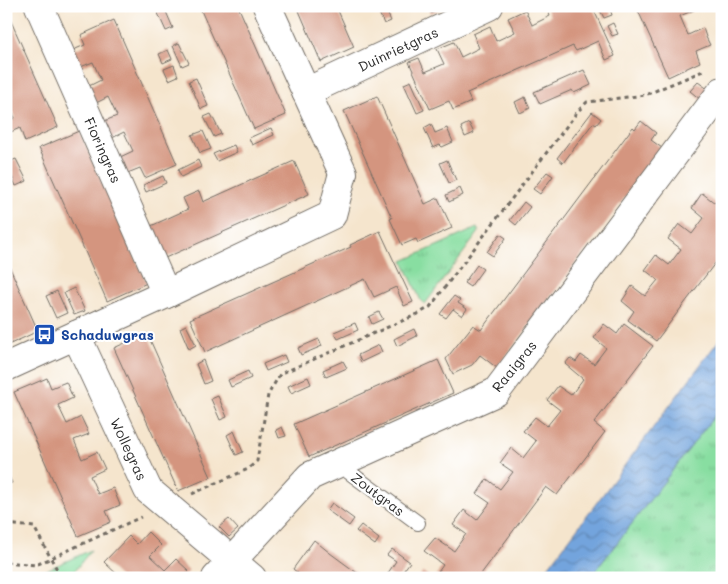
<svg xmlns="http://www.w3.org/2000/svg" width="728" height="584" viewBox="0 0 728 584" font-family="Mali,sans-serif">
<defs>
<pattern id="grass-tufts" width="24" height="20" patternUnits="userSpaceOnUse" patternTransform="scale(1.25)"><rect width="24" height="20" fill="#88dea1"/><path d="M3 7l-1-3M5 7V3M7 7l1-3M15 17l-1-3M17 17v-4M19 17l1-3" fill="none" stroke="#76bf8b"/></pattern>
<pattern id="water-waves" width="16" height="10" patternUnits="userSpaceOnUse" patternTransform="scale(1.25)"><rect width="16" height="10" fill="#73a4dd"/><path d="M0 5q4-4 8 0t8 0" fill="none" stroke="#5f86b3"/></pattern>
</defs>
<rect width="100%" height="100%" fill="#fff"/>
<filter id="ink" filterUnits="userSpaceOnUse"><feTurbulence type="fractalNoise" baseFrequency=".02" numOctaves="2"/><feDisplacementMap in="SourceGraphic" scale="10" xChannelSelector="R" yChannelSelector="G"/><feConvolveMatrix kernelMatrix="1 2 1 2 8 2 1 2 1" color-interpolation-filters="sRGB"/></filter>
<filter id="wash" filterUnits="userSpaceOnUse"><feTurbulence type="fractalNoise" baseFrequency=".0096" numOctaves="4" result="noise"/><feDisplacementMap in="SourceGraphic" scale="20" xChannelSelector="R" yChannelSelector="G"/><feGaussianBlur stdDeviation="1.12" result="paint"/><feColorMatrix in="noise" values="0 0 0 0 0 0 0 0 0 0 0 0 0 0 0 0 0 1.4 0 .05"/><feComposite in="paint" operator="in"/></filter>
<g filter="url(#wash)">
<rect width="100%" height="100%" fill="#f5e5cd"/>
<!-- grass -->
<path fill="url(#grass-tufts)" stroke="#5a8466" d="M477 228 479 232 425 304 421 301 403 261Z
M722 406V578H590Z
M91 550 69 578H6V570L42 572Z"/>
<!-- water -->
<path fill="url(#water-waves)" stroke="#4f6884" d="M722 336V406L590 578H540Z"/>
<g id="blocks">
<!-- building -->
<path fill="#d4957f" d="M199 6H238L286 115 254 129Z
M297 6H336L354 47 321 62Z
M376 6H384L391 21 384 24Z
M428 6H446L431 13Z
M546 6H592L615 56 606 60 598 41 576 51 573 46 467 93 471 102 453 110 449 101 430 109 409 62 419 58 425 72 444 64 437 49 454 42 461 57 479 48 473 34 490 26 496 41 515 32 508 18 525 10 532 25 550 16Z
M604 6H609L612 15 604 18 599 8Z
M636 6H693L694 10 680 16 688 35 703 28 706 37 710 45 696 51 700 62 668 77Z
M164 7 173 28 166 31 157 11Z
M6 10 58 127 25 142 20 128 6 134V122L15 118 6 98Z
M114 20 177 164 145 178 140 168 125 174 118 158 133 151 124 132 110 139 102 122 117 116 108 97 94 104 87 87 101 80 93 62 78 68 71 51 85 45 81 35Z
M613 23 618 34 612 36 607 26Z
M179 43 189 63 182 66 173 46Z
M168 50 172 59 163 63 159 54Z
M174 65 178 76 169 80 164 69Z
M584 70 591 85 574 93 572 90 540 104 534 92Z
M196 78 208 106 201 109 189 81Z
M411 81 424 110 417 113 404 84Z
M698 82 709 90 701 100 690 91Z
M377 96 425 204 438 198 452 228 418 243 416 239 402 245 390 219 392 218 344 111Z
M525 97 530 108 520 113 515 102Z
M592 112 601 119 596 125 593 123 563 163 557 158Z
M211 114 221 134 214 137 204 117Z
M641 121 656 133 651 140 662 148 497 368 480 355 472 365 453 374 446 359 473 325 481 330 633 127 635 129Z
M469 123 474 133 465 137 461 127Z
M431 124 435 133 447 128 453 142 442 147 440 145 433 148 424 128Z
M271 128 274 135 252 145 249 138Z
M79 131 147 283 107 301 39 148Z
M203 131 211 149 200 153 192 135Z
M234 145 237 152 217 161 213 154Z
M16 159 27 181 16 186 6 163Z
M198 160 201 167 181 177 178 170Z
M447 160 456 180 449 183 440 163Z
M294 161 309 194 165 258 151 226 188 209 183 198 199 191 203 202 205 201Z
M547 172 553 176 540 194 533 189Z
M163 176 166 183 146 192 143 185Z
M6 179 11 189 6 191Z
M722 180V190L717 187Z
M460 188 463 195 449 202 446 195Z
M702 193 715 203 722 194V254L656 341 628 320 634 311 622 301 632 286 645 296 658 280 645 270 656 255 669 265 681 249 668 239 679 224 692 234 704 218 692 208Z
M524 202 530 207 516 225 510 220Z
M380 231 413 302 404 306 396 287 374 297 365 279 205 352 190 319 351 247 350 245Z
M500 234 506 238 493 256 487 252Z
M6 259 38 331 6 346Z
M477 265 483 269 470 287 464 283Z
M74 288 85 311 74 315 64 293Z
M57 291 67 313 56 318 46 296Z
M454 296 460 300 458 303 467 309 462 316 453 309 446 318 440 314Z
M379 312 383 319 372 324 369 317Z
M355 323 358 330 338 339 334 332Z
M604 324 617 334 624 324 653 346 594 423 605 432 557 495 546 487 478 578H441L436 575 443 565 424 551 435 538 454 551 466 534 453 525 464 510 477 520 490 503 477 494 487 479 500 489 513 472 500 463 511 448 523 458 536 441 523 431 535 417 547 426 560 410 547 400 558 386 571 395 583 379 565 364 570 358 576 362 581 355 594 364 606 348 594 338Z
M186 325 196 345 189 349 180 328Z
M414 329 417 336 397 346 394 339Z
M147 333 211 477 178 491 114 348Z
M319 339 322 346 301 355 298 348Z
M379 345 382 352 361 362 358 355Z
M284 355 287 362 266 371 263 364Z
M203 360 211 381 204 384 196 364Z
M438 360 453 393 309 457 294 424Z
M343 361 347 368 326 377 323 370Z
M248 371 251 378 231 387 228 380Z
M308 377 311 384 291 393 288 386Z
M47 378 51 388 66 382 73 398 58 405 67 424 81 417 89 434 74 440 82 459 97 452 105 469 90 476 98 494 113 488 120 505 106 511 111 522 78 536 14 392Z
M218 396 227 417 220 420 211 399Z
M282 427 286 436 279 438 276 430Z
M234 431 243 452 236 455 227 435Z
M9 476 12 483 6 485V477Z
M332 503 354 519 349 526 327 510Z
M229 519 238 529 229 537 219 527Z
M361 525 379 539 375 545 356 531Z
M148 532 161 545 150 556 165 570 176 559 189 571 183 578H121L104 562 129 536 137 544Z
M314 540 330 553 364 578H304L293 569Z
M392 549 410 562 398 578H394L388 573 396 561 387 555Z
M423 572 431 578H419Z"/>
</g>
</g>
<g filter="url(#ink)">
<use href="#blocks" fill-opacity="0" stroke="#726c64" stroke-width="1"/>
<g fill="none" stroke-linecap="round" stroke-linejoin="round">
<defs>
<path id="lane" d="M338 464 418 523"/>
<path id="street" d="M39 6 166 294
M306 92 489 6
M76 335 148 490 252 578
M216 578 310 476 496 392 722 91"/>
<path id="secondary" d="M6 367 166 294 332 215 343 173 267 6"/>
</defs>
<!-- lane casing -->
<use href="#lane" stroke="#726c64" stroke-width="16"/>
<!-- street casing -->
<use href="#street" stroke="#726c64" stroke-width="30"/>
<!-- secondary casing -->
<use href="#secondary" stroke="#726c64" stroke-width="30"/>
<!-- path -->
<path stroke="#726c64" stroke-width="3" stroke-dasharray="4 4" stroke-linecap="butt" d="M192 494 248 469 257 461 268 395 280 374 418 314 430 307 578 111 587 102 645 95 703 71
M6 524 34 527 60 575 58 578
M6 562 36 565 141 517"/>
<!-- lane -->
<use href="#lane" stroke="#fff" stroke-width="14"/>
<!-- street -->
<use href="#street" stroke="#fff" stroke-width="28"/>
<!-- secondary -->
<use href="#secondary" stroke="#fff" stroke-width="28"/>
</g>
</g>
<!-- icons -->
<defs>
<symbol id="bus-square" viewBox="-11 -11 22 22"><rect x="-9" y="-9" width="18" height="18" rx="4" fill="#1a4fb4" stroke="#fff"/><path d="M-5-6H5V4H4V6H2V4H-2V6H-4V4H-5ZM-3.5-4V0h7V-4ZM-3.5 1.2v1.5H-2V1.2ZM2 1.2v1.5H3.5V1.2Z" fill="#fff"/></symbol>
</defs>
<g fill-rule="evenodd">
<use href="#bus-square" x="32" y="322" width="25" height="25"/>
</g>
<g text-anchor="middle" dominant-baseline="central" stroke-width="4" stroke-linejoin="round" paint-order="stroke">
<!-- street labels -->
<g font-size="14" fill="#2b2b2b" stroke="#fff">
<text transform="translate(398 49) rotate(-25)">Duinrietgras</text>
<text transform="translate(103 150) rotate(66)">Fioringras</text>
<text transform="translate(514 366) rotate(-51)">Raaigras</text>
<text transform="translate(129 449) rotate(65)">Wollegras</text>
<text transform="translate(378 494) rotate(37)">Zoutgras</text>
</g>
<!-- transit labels -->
<g font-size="14" font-weight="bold" fill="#164399" stroke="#fff" text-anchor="start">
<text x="61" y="334">Schaduwgras</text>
</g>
</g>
<!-- margin -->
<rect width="728" height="584" fill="none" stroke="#fff" stroke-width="25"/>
</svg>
